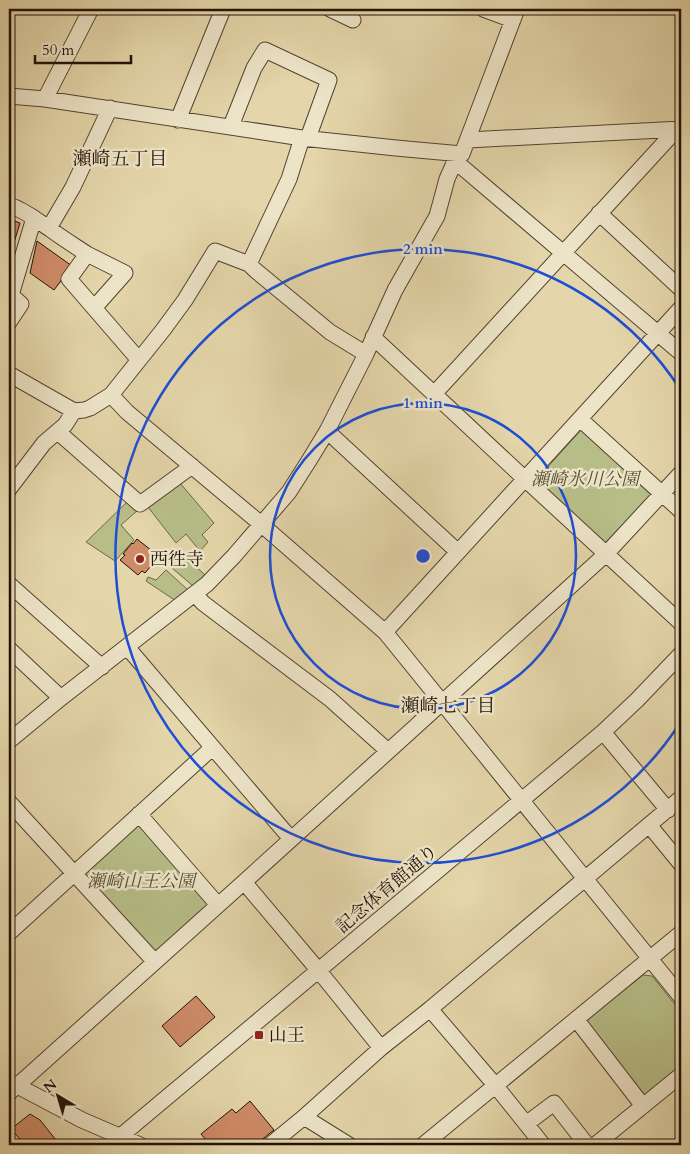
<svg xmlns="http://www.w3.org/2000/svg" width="690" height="1154" viewBox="0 0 690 1154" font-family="Cardo,'Noto Serif JP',serif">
<rect width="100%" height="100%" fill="#e4d6aa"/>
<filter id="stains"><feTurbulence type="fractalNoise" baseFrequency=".004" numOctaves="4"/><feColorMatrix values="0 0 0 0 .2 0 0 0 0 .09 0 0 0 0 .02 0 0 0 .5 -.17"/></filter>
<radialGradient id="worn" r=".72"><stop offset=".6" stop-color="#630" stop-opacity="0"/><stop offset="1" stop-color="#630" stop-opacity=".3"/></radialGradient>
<!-- green -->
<path fill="#b7bd87" stroke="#6c6847" d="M582 429 651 495 604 544 535 481Z
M180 483 214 523 202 535 208 542 200 551 186 534 176 543 148 507Z
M128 501 138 510 121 525 134 540 115 561 86 542Z
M180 552 205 575 193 586 172 568Z
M166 570 188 590 176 601 146 581 148 577 156 580Z
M139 824 209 900 207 907 157 950 152 951 86 878 85 870Z
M643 975 652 976 681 1012V1066L645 1096H639L586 1021Z"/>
<!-- building -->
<path fill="#ce8b68" stroke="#221207" d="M9 219 20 223 13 246 9 244Z
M37 241 72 266 54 290 30 273Z
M137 539 156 554 153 558 156 560 145 573 142 571 138 575 120 560 125 555 123 554 132 543 133 544Z
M196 996 215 1017 180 1047 162 1026Z
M250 1101 274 1130 255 1145H210L201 1134 232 1109 236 1113Z
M30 1114 40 1120 60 1145H25L11 1129Z"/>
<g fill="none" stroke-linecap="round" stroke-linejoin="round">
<defs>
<path id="minor" d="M330 9 353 20
M483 9 513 20
M9 96 45 99 302 138 396 148 462 154
M45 99 91 9
M178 120 223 9
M231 126 254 68 265 50 329 80 308 138
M468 140 681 129
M455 161 681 353
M9 205C25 210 36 220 50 229 62 238 75 246 87 254L69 279 139 360
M599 213 681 289
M49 228 73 187 110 108
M87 254 125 273 94 308
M249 264 289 179 302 138
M9 322 21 304 11 295 34 218
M373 337 525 479 681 623
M9 374 74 411 84 410 90 408 111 395 163 330 185 300 215 251 249 264 255 270 330 332 366 354
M434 394 677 129
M111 395 127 412 261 524 385 632 681 997
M580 419 681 511
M327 431 458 552
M58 432 140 504 192 466
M9 489 44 443 65 425 74 411
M9 584 102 667
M195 594 203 603 330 699 388 751
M385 632 681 308
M127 647 291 839
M9 649 61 698
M603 732 668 810
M9 741 61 698 207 584 234 556 289 492 310 459 327 431 366 354 395 290 437 216 447 179 455 161 462 154 517 9
M9 802 155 962
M139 814 218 905
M649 825 681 864
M244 882 319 971 381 1048
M9 933 212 748
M430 1009 495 1085 543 1145
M576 1019 643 1106
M10 1082 82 1120 140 1145
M9 1093 244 882 606 554 681 473
M304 1117 349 1145
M526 1124 554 1103 587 1145
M110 1145 603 732 637 700 681 654
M270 1145 304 1117 381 1048 430 1009 681 798
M423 1145 681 933
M595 1145 681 1075"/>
</defs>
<!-- minor casing -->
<use href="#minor" stroke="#524330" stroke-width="17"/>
<!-- minor -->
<use href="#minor" stroke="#ede4c8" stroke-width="15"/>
</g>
<!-- distance rings -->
<g fill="none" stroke="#1d4ed8" stroke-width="2.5">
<circle cx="423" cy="556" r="153"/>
<path d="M680 723A307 307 0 1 1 680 389"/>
</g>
<!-- markers -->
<g fill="#8f2418" stroke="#ede4c8" stroke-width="2">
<circle cx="140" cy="559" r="5"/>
<rect x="254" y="1030" width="10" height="10" rx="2.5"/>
</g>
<g text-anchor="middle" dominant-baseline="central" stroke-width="5" stroke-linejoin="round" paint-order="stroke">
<!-- park labels -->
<g font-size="18" font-style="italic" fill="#564e34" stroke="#ede4c8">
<text x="585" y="479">瀬崎氷川公園</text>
<text x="141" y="881">瀬崎山王公園</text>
</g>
<!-- poi labels -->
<g font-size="18" fill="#221207" stroke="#ede4c8" text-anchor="start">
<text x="150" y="559">西徃寺</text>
<text x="269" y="1035">山王</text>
</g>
<!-- street labels -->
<g font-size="18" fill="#221207" stroke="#ede4c8">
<text transform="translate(387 889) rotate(-40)">記念体育館通り</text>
</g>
<!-- neighbourhood labels -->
<g font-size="19" fill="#221207" stroke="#ede4c8">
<text x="120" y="159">瀬崎五丁目</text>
<text x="448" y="706">瀬崎七丁目</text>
</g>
</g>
<circle cx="423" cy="556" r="8" fill="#1d4ed8" stroke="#ede4c8" stroke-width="2.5"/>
<g font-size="15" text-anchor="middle" font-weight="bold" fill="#1d4ed8" stroke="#ede4c8" stroke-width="5" stroke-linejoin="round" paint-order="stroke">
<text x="423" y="254">2 min</text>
<text x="423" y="408">1 min</text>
</g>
<!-- margin -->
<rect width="690" height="1154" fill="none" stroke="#e4d6aa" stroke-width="30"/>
<rect x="10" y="10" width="670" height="1134" fill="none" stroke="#221207" stroke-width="2.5"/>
<rect x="15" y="15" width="660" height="1124" fill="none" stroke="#221207"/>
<!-- north arrow -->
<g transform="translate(58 1096) rotate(322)" stroke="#ede4c8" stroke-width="4" paint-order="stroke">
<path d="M0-4L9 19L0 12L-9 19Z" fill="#221207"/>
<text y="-8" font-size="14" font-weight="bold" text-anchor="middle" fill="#221207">N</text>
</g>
<!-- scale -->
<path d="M35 55v8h96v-8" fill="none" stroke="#221207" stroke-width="2.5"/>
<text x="42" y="55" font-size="15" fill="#221207" stroke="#ede4c8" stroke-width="4" paint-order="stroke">50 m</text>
<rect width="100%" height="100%" filter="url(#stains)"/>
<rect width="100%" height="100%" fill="url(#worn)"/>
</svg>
